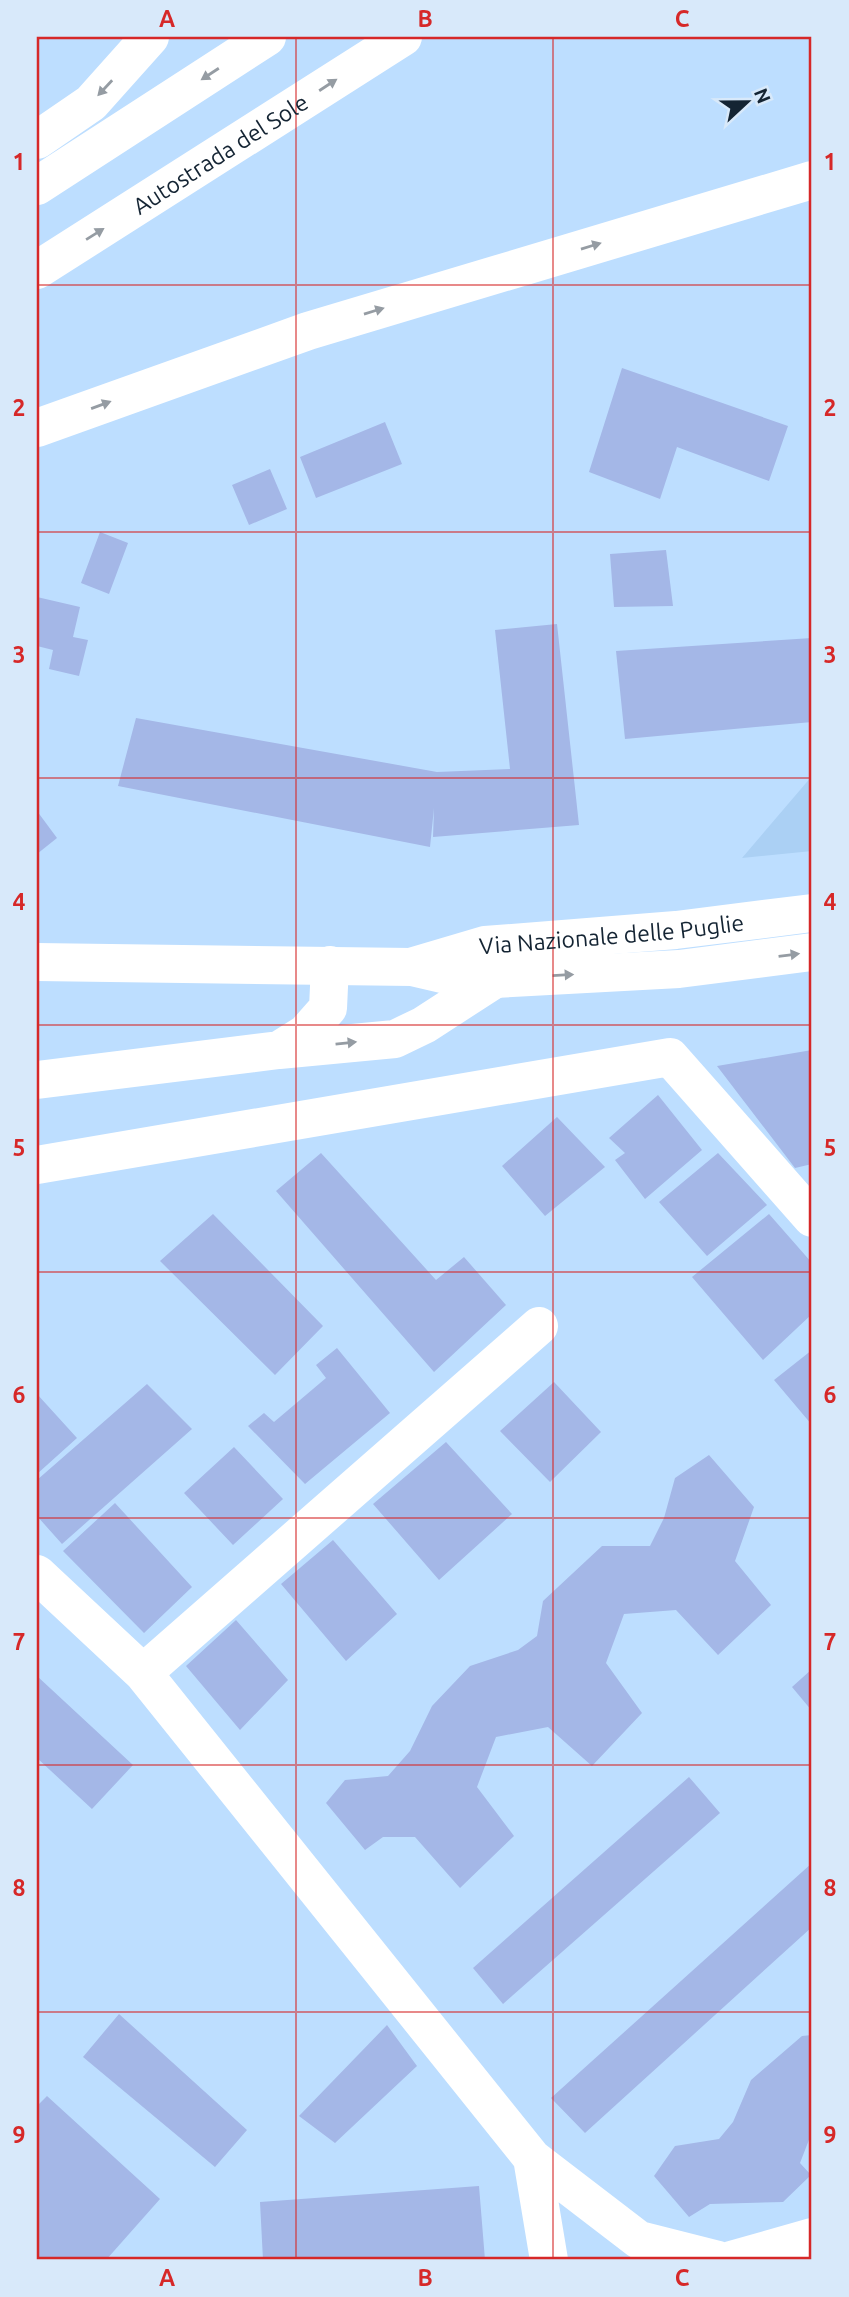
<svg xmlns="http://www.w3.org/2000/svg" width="849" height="2297" viewBox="0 0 849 2297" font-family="Ubuntu,sans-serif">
<rect width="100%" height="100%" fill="#bddeff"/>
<!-- built -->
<path fill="#abd0f4" d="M812 776V851L742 858Z"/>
<!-- building -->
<path fill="#a4b7e7" d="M622 368 788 426 769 481 677 447 660 499 589 472Z
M385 422 402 464 316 498 300 457Z
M270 469 287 509 249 525 232 485Z
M100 532 128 543 109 594 81 583Z
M666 550 673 606 614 607 610 554Z
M37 597 80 607 73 637 88 640 79 676 49 669 53 650 37 646Z
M557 624 579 825 433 837 434 808 430 847 118 786 136 718 437 772 510 769 495 630Z
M812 638V722L625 739 616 651Z
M37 811 57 838 37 854Z
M812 1050V1164L795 1168 717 1066Z
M658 1095 702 1150 645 1199 615 1160 625 1153 609 1138Z
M557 1117 605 1167 545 1216 502 1166Z
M321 1153 436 1280 464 1257 506 1305 434 1372 276 1191Z
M718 1153 767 1205 707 1256 659 1202Z
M213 1214 323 1326 275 1375 160 1261Z
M769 1214 812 1263V1314L763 1360 692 1277Z
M337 1348 390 1413 305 1484 248 1426 264 1413 274 1422 326 1378 316 1365Z
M812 1350V1425L774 1380Z
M554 1382 601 1432 550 1482 500 1431Z
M147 1384 192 1429 62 1544 37 1516V1480Z
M37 1394 77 1438 37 1474Z
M446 1442 512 1514 439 1580 373 1504Z
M234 1447 283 1499 233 1545 184 1493Z
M709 1455 754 1507 735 1561 771 1605 718 1655 676 1610 624 1614 606 1663 642 1713 592 1766 548 1727 496 1737 477 1787 514 1836 460 1888 415 1837H383L365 1850 326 1803 345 1780 388 1776 410 1751 432 1706 470 1666 518 1650 537 1636 543 1601 602 1546H650L664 1518 675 1478Z
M115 1503 192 1587 144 1633 63 1551Z
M333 1540 397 1614 346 1661 281 1584Z
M236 1620 288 1680 240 1730 186 1666Z
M812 1669V1711L792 1687Z
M37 1676 133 1765 92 1809 37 1758Z
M689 1777 720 1813 503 2004 473 1968Z
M812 1863V1927L585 2133 551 2098Z
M119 2014 247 2130 215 2167 83 2057Z
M387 2025 417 2066 335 2143 299 2116Z
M812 2035V2132L800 2163 811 2175 783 2202 710 2204 689 2217 654 2176 675 2146 719 2139 733 2122 751 2080 802 2036Z
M47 2096 160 2199 106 2260H37V2106Z
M479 2186 485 2260H263L260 2202Z"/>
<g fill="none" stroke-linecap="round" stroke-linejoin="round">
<!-- minor -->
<path stroke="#fff" stroke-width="38" d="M37 140 91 103 150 37
M279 1050 306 1033 328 1008 330 965
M37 1080 279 1050 395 1039 424 1025 495 979
M37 1165 670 1057 812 1218
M37 1574 143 1673 532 2158 639 2240 718 2260
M143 1673 539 1326
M532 2158 549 2260
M731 2260 812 2237"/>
<!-- major -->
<g stroke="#fff" stroke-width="38">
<path d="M37 962 412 967 468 980 495 979 679 969 812 952"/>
<path id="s1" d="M414 966 485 945 676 930 812 913"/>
</g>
<!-- highway -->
<g stroke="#fff" stroke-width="38">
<path d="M37 186 267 37"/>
<path id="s2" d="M37 270 403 37"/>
<path d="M37 428 308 331 812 180"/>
</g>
</g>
<!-- one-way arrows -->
<defs><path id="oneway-solid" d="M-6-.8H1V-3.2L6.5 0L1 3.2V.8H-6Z" transform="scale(1.75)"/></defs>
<g fill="#959ca3">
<use href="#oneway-solid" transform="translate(210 74) rotate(147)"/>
<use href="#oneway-solid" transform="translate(328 85) rotate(-33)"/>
<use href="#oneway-solid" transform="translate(105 88) rotate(133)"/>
<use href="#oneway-solid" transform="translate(95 234) rotate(-32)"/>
<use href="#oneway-solid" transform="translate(591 246) rotate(-17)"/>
<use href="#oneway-solid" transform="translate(374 311) rotate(-17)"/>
<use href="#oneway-solid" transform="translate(101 405) rotate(-20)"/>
<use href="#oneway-solid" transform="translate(789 955) rotate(-7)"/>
<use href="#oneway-solid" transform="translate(563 975) rotate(-3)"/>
<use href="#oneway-solid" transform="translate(346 1043) rotate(-6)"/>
</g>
<!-- grid -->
<path fill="none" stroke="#d62828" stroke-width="2" stroke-opacity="0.55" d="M296 37V2260M553 37V2260M37 285H812M37 532H812M37 778H812M37 1025H812M37 1272H812M37 1518H812M37 1765H812M37 2012H812"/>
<g text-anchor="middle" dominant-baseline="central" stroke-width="7" stroke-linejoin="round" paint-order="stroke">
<!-- street labels -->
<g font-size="23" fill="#142433" stroke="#d8e9fa">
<text stroke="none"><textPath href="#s2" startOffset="217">Autostrada del Sole</textPath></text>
<text stroke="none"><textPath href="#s1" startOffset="201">Via Nazionale delle Puglie</textPath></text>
</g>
</g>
<!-- border -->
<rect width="849" height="2297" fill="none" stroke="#d8e9fa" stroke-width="77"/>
<!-- north arrow -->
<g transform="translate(747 102) rotate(68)" stroke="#d8e9fa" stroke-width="5" paint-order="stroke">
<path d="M0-5L12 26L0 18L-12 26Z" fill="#142433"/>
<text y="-10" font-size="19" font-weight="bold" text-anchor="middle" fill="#142433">N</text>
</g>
<rect x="38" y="38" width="772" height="2220" fill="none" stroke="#d62828" stroke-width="2.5"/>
<g font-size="23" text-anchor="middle" font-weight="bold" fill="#d62828">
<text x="167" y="27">A</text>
<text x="425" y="27">B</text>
<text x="682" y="27">C</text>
<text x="19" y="170">1</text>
<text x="830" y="170">1</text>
<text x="19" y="416">2</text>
<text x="830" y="416">2</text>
<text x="19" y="663">3</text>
<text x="830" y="663">3</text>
<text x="19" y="910">4</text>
<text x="830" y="910">4</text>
<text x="19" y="1156">5</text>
<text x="830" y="1156">5</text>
<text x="19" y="1403">6</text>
<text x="830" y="1403">6</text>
<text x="19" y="1650">7</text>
<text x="830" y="1650">7</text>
<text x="19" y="1896">8</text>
<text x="830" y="1896">8</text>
<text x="19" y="2143">9</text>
<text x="830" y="2143">9</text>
<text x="167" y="2286">A</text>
<text x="425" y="2286">B</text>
<text x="682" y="2286">C</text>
</g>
</svg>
